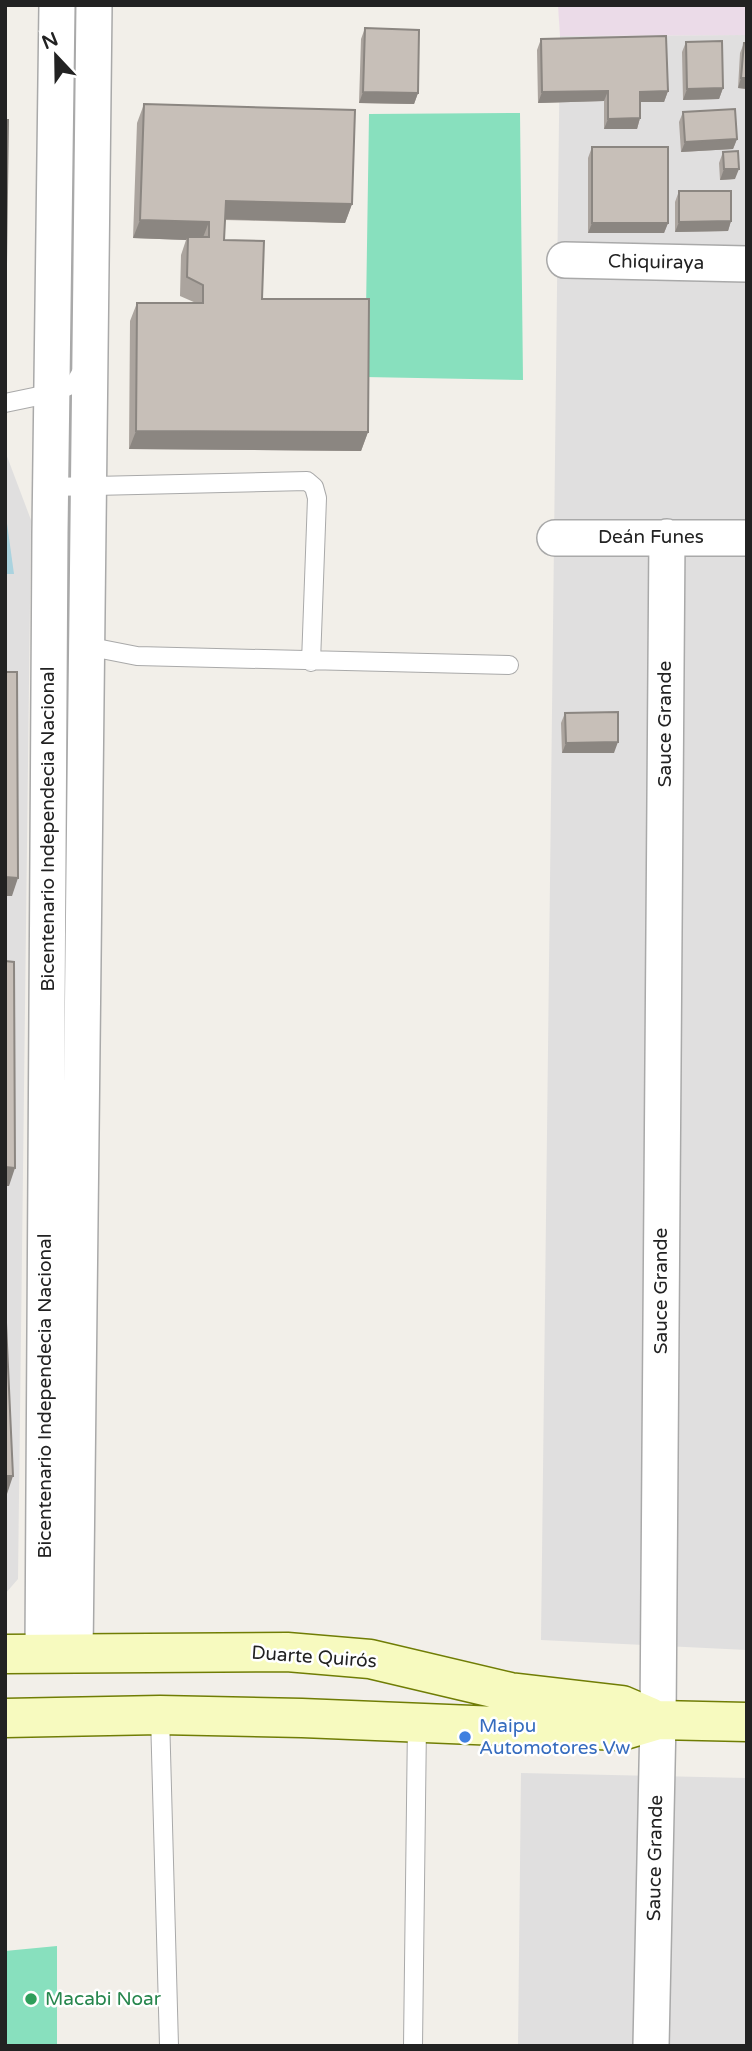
<svg xmlns="http://www.w3.org/2000/svg" width="752" height="2051" viewBox="0 0 752 2051" font-family="'Varela Round',sans-serif">
<rect width="100%" height="100%" fill="#f2efe9"/>
<!-- residential -->
<path fill="#e0dfdf" d="M747 35V1650L541 1640 560 36Z
M5 451 31 520 18 1579 5 1594Z
M521 1773 747 1778V2046H518Z"/>
<!-- industrial -->
<path fill="#ebdbe8" d="M558 5H747V35L560 36Z"/>
<!-- pitch -->
<path fill="#88e0be" d="M520 113 523 380 365 377 369 114Z
M57 1946V2046H5V1951Z"/>
<!-- water -->
<path fill="#aad3df" d="M5 509 14 574H5Z"/>
<g fill="none" stroke-linecap="round" stroke-linejoin="round">
<defs>
<path id="service" d="M5 403 53 393 75 383 85 366
M51 487 307 481 314 487 317 498 311 662
M86 646 137 656 509 665
M160 1715 169 2046
M413 2046 417 1723"/>
<path id="minor" d="M565 260 747 264
M555 538H747
M43 1653 50 533 57 5
M75 1653 94 5
M651 2046 658 1720 667 537"/>
<path id="secondary" d="M5 1654 287 1652 370 1659 510 1692 622 1705 650 1717
M5 1718 160 1715 302 1718 621 1731 658 1720 747 1722"/>
</defs>
<!-- service casing -->
<use href="#service" stroke="#a9a9a9" stroke-width="20"/>
<!-- minor casing -->
<use href="#minor" stroke="#a9a9a9" stroke-width="38"/>
<!-- secondary casing -->
<use href="#secondary" stroke="#707d05" stroke-width="41"/>
<!-- service -->
<use href="#service" stroke="#fff" stroke-width="18"/>
<!-- minor -->
<use href="#minor" stroke="#fff" stroke-width="35"/>
<!-- secondary -->
<use href="#secondary" stroke="#f7fabf" stroke-width="38"/>
</g>
<!-- wall -->
<path fill="#aba49e" d="M365 28 418 93 414 104 359 103 361 39Z
M541 39 668 91 664 102H640V118L637 129H604V101L538 103 537 50Z
M686 42 723 88 719 99 683 100 682 52Z
M744 43H747V89L738 88 740 53Z
M144 104 352 204 345 223 225 220 224 240 262 299 368 432 361 451 129 449 130 321 137 303H196L180 296 181 255 186 240 133 238 137 123Z
M683 112 737 139 733 149 681 152 679 122Z
M592 147 668 223 664 233H588V158Z
M723 152 735 179 720 180 719 163Z
M679 191 731 221 728 231 675 232V202Z
M565 713 614 753H562L561 723Z"/>
<!-- shaded-wall -->
<path fill="#8b8681" d="M741 78H747V89L738 88Z
M723 88 719 99 683 100 687 89Z
M608 91 604 101 538 103 542 92Z
M668 91 664 102H636L640 92Z
M363 92 418 93 414 104 359 103Z
M640 118 637 129H604L608 119Z
M737 139 733 149 681 152 685 142Z
M724 169H739L735 179 720 180Z
M226 201 352 204 345 223 219 219Z
M140 220 209 222 202 240 188 237 186 240 133 238Z
M731 221 728 231 675 232 679 222Z
M592 223H668L664 233H588Z
M136 431 368 432 361 451 129 449Z
M618 742 614 753H562L566 743Z
M5 877 18 878 12 896H5Z
M5 1167 15 1168 9 1186H5Z
M5 1476H13L7 1494H5Z"/>
<!-- building -->
<path fill="#c7bfb8" stroke="#8b8681" stroke-width="2" d="M365 28 419 30 418 93 363 92Z
M666 36 668 91 640 92V118L608 119V91L542 92 541 39Z
M722 41 723 88 687 89 686 42Z
M744 43H747V78H741Z
M144 104 355 110 352 204 226 201 224 240 264 241 262 299H369L368 432 136 431 137 303H203V285L187 277 188 237H209V222L140 220Z
M735 109 737 139 685 142 683 112Z
M5 120H8L6 264H5Z
M592 147H668V223H592Z
M738 151 739 169H724L723 152Z
M679 191H731V221L679 222Z
M5 672H17L18 878 5 877Z
M618 712V742L566 743 565 713Z
M5 961 14 962 15 1168 5 1167Z
M5 1301 13 1476H5Z"/>
<!-- markers -->
<circle fill="#3f7fe0" stroke="#fff" stroke-width="2.5" cx="465" cy="1737" r="7"/>
<circle fill="#2e9e5b" stroke="#fff" stroke-width="2.5" cx="31" cy="1999" r="7"/>
<g text-anchor="middle" dominant-baseline="central" stroke-width="5" stroke-linejoin="round" paint-order="stroke">
<!-- street labels -->
<g font-size="19" fill="#222" stroke="#fff">
<text transform="translate(656 262) rotate(1)">Chiquiraya</text>
<text x="651" y="537">Deán Funes</text>
<text transform="translate(665 724) rotate(-90)">Sauce Grande</text>
<text transform="translate(48 829) rotate(-90)">Bicentenario Independecia Nacional</text>
<text transform="translate(661 1291) rotate(-90)">Sauce Grande</text>
<text transform="translate(45 1396) rotate(-90)">Bicentenario Independecia Nacional</text>
<text transform="translate(314 1657) rotate(4)">Duarte Quirós</text>
<text transform="translate(655 1858) rotate(-89)">Sauce Grande</text>
</g>
<!-- shop labels -->
<g font-size="19" fill="#366cbe" stroke="#fff" text-anchor="start">
<text x="479" y="1726">Maipu<tspan x="479" dy="22">Automotores Vw</tspan></text>
</g>
<!-- leisure labels -->
<g font-size="19" fill="#27864d" stroke="#fff" text-anchor="start">
<text x="45" y="1999">Macabi Noar</text>
</g>
</g>
<!-- border -->
<rect width="752" height="2051" fill="none" stroke="#222222" stroke-width="14"/>
<!-- north arrow -->
<g transform="translate(56 56) rotate(338)" stroke="#ffffff" stroke-width="5" paint-order="stroke">
<path d="M0-5L12 26L0 18L-12 26Z" fill="#222222"/>
<text y="-10" font-size="19" font-weight="bold" text-anchor="middle" fill="#222222">N</text>
</g>
</svg>
